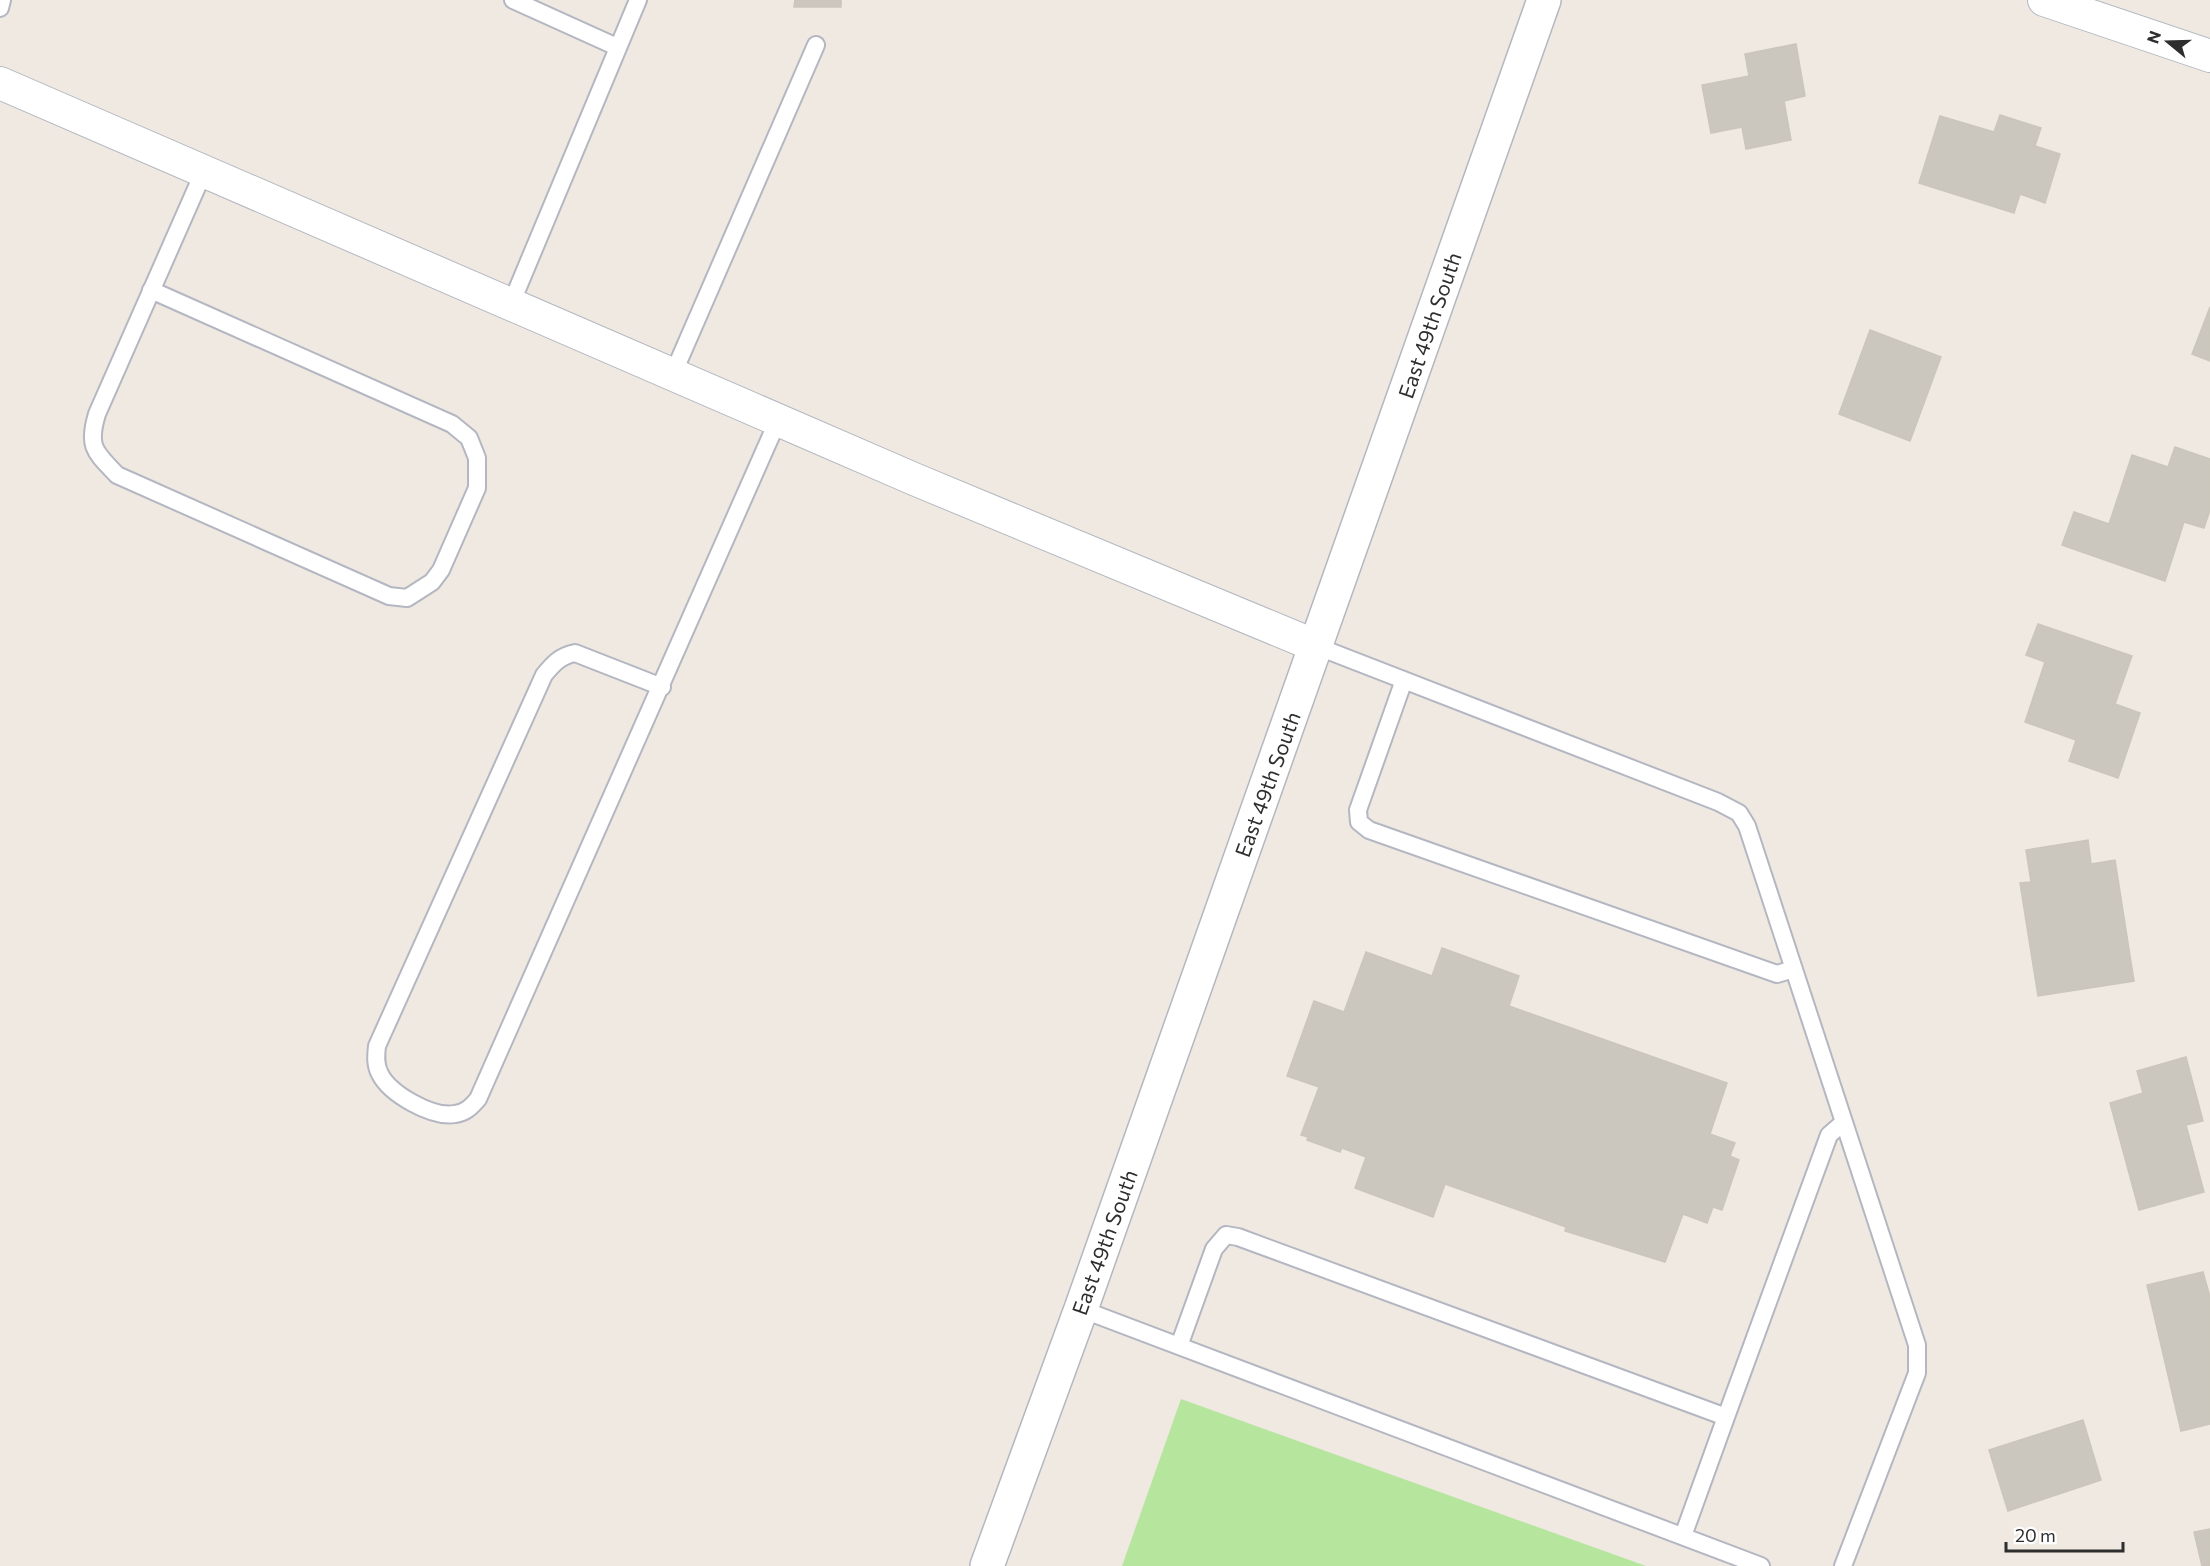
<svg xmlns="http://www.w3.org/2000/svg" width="2210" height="1566" viewBox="0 0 2210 1566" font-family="Commissioner,sans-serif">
<rect width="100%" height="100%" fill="#efe9e1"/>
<!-- green -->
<path fill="#b6e59e" d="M1181 1399 1646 1566H1122Z"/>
<!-- building -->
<path fill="#cbc7bf" stroke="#cbc5ba" stroke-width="1.5" d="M795 0H841V7H794Z
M1796 44 1805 96 1784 101 1791 140 1746 149 1742 127 1711 133 1702 85 1749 76 1745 54Z
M2000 115 2041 128 2035 146 2060 154 2045 203 2020 194 2014 213 1919 183 1940 116 1994 132Z
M2210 307V361L2192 354Z
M1870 330 1941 357 1910 441 1839 414Z
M2175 447 2210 459V510L2204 528 2184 522 2165 581 2062 545 2074 512 2109 524 2132 455 2168 467Z
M2038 624 2132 656 2115 704 2140 713 2118 778 2069 761 2076 740 2025 722 2045 662 2026 655Z
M2088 840 2091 864 2115 860 2134 981 2038 996 2020 883 2031 882 2026 850Z
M1442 948 1519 976 1509 1006 1727 1083 1710 1134 1735 1143 1730 1156 1739 1160 1722 1210 1713 1207 1707 1223 1683 1214 1665 1262 1565 1231 1566 1227 1445 1184 1433 1217 1355 1188 1366 1157 1342 1148 1340 1152 1307 1140 1308 1137 1301 1135 1319 1087 1287 1076 1314 1001 1344 1012 1366 952 1432 976Z
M2186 1057 2203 1121 2186 1125 2204 1192 2139 1210 2110 1103 2143 1093 2137 1071Z
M2203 1272 2210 1297V1424L2181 1431 2147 1285Z
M2083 1420 2101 1480 2008 1511 1989 1450Z
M2210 1529V1566H2202L2194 1532Z"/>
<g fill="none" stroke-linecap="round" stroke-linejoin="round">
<defs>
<path id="service" d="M513 0 617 47
M0 8 2 0
M151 290 452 424 469 438 477 458V488L441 570 432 582 407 598 389 596 117 475C95 452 87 447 97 414L204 171
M511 304 638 0
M673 374 816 45
M1316 646 1718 802 1739 813 1747 826 1917 1345V1373L1843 1566
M1404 680 1358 810 1359 822 1369 830 1777 974 1794 969
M662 687 575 653C560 656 553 664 544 675L377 1046C376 1055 375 1065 380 1074 390 1094 432 1118 455 1114 465 1113 471 1107 478 1099L778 420
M1081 1309 1761 1566
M1179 1346 1214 1249 1226 1235 1238 1237 1726 1417 1683 1536
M1726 1417 1829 1135 1844 1122"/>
<path id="minor" d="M2044 0 2210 56
M0 83 914 479 1316 646"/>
<path id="tertiary" d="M987 1566 1081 1309 1544 0"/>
</defs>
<!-- service casing -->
<use href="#service" stroke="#b4b7c1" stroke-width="20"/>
<!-- minor casing -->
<use href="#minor" stroke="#b4b7c1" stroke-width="34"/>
<!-- tertiary casing -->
<use href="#tertiary" stroke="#b4b7c1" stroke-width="36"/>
<!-- service -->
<use href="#service" stroke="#fff" stroke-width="16"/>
<!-- minor -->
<use href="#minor" stroke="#fff" stroke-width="32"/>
<!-- tertiary -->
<use href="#tertiary" stroke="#fff" stroke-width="33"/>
</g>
<g text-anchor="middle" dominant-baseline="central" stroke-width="5" stroke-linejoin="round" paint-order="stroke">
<!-- street labels -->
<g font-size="21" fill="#2e2e2e" stroke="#fff">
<text transform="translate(1429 325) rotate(-71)">East 49th South</text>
<text transform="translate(1267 784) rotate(-70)">East 49th South</text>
<text transform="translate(1104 1242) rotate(-70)">East 49th South</text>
</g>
</g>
<!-- north arrow -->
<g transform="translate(2168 42) rotate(289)" stroke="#ffffff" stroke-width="4.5" paint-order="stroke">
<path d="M0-4.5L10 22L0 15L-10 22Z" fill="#2e2e2e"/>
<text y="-9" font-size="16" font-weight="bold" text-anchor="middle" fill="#2e2e2e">N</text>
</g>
<!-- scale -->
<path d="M2006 1542v9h117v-9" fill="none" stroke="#2e2e2e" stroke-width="3"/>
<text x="2015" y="1542" font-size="18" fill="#2e2e2e" stroke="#ffffff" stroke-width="4.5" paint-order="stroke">20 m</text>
</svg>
